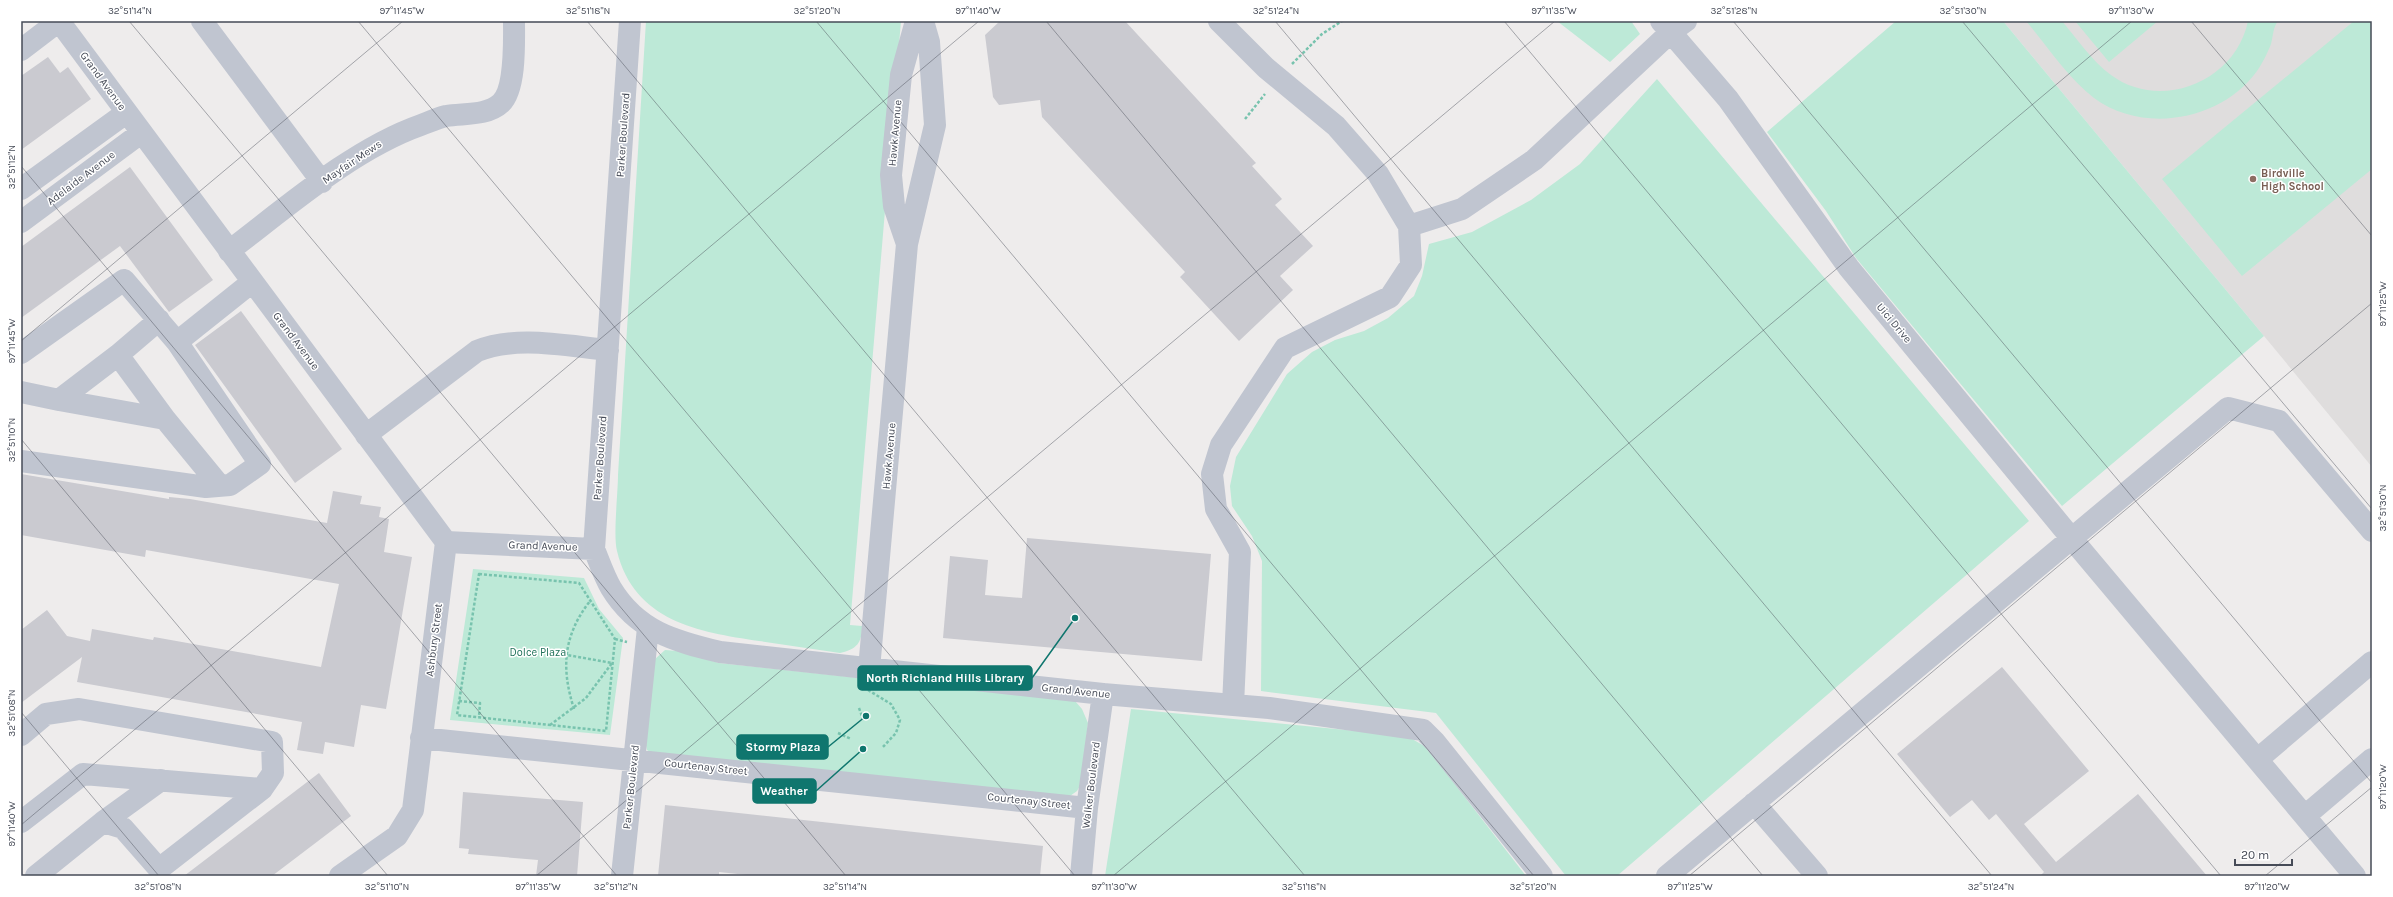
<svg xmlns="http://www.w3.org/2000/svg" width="2393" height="897" viewBox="0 0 2393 897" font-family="Karla,sans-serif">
<rect width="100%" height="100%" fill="#eeecec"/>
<!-- education -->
<path fill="#dfdddd" d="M2003 21H2372V467L2264 336Z"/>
<!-- green -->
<path fill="#bde9d7" d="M646 21H901L850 625 862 626C862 643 857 649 840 653 813 649 786 645 759 641 698 632 634 621 617 551 613 536 618 493 618 475Z
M1557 21H1631L1640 34 1610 62Z
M1896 21H2003L2264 336 2062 506 1856 258 1826 211 1767 132Z
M2026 21H2062C2077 39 2092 61 2111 75 2161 112 2236 81 2248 21H2278C2273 27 2273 37 2271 44 2268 52 2262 64 2257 71 2222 120 2144 135 2094 98 2068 78 2047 46 2026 21Z
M2075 21H2158L2109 62Z
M2354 21H2372V169L2242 276 2162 179Z
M1657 79 2029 521 1617 876H1566L1436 713 1261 691 1262 561 1252 536 1232 506 1230 486 1236 457 1287 374 1312 352 1335 340 1364 331 1388 318 1414 296 1422 276 1429 244 1472 232 1531 200 1580 164Z
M473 569 584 578 599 609 623 638 610 735 450 720Z
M665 650 678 651 719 663 1075 701 1082 709 1088 723 1081 784 1077 791 1070 796 653 754 647 750 645 741 655 659Z
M1131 709 1407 736 1426 747 1526 876H1105Z"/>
<!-- building -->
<path fill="#cacad0" d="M1000 21H1125L1256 163 1252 166 1282 199 1275 205 1313 246 1280 276 1293 290 1239 341 1180 277 1185 272 1042 117 1040 100 999 105 993 97 985 35Z
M48 57 60 73 68 67 91 99 21 150V76Z
M130 167 213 280 169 312 120 246 21 318V247Z
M241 311 342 449 295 483 195 345Z
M21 474 169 499V497L190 499 327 523 333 491 362 496 360 504 381 507 379 517 389 519 384 552 412 557 386 709 361 705 354 747 325 742 323 754 297 750 302 722 77 682 82 657 21 703V630L47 610 67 636 90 641 92 629 153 640 154 637 321 667 339 584 146 550 145 557 21 535Z
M1027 538 1211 554 1202 661 943 638 950 556 988 560 985 595 1022 598Z
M2002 667 2089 771 2024 824 2056 862 2138 794 2207 876H2040L2044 872 1996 814 1989 820 1972 800 1950 817 1897 754Z
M319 773 351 816 272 876H184Z
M463 792 583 802 577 876H536L538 860 468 854 469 849 459 848Z
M665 805 1043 846 1040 876H756L719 872V876H658Z"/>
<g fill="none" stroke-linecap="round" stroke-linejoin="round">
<!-- path -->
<path stroke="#78c3ae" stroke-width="2.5" stroke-dasharray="3 2" stroke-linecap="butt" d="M1292 64 1322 34 1342 21
M1245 119 1265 94
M479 574 579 583 615 639 606 731 457 715Z
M615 639 627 642
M868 690 891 704 900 720 896 733 882 748
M459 701 480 703 479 717
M859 708 863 719
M574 709C561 668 563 636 590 601
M550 725 586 698 612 663 567 655
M838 733 851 739"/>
<!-- minor -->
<path stroke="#c0c5d0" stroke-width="22" d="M59 21 446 542 594 549
M202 21 322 182
M630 21 594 549C599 561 604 576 611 588 637 631 674 641 720 652L1103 694 1269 708 1423 730 1435 742 1542 876
M1219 21 1266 68 1336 126 1378 174 1409 226
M1661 21 1728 99 1849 268 2072 539 2355 876
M21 50 59 21
M21 189 126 113
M21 222 141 133
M907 244 894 206 891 175 901 75 916 21
M229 251C287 207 353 149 421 125 429 122 438 118 446 116 464 113 487 116 501 103 516 89 514 41 514 21
M21 353 124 280 177 342
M118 355 165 419
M21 392 59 400 118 355 159 320
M59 400 165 419 220 486
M366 435 477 351C516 335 566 346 608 350
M21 461 206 487 230 485 260 464 177 342 252 282
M869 669 907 244 935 125 929 42 923 21
M1233 705 1240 552 1216 509 1212 474 1221 445 1285 348 1390 297 1411 265 1409 226 1462 209 1534 160 1671 32 1686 21
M21 735 46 714 79 709 272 742 273 773 262 789 159 869 123 828 103 822 36 876
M421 738 1087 808
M2258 759 2372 662
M1754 803 1817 876
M2305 816 2372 759
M21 822 83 774 262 789
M103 822 161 780
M340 876 397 836 413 810 446 542
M622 876 648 628
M1081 876 1087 808 1103 694
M1667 876 2228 408 2279 421 2372 531"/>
</g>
<!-- ticks -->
<path fill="none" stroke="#464b57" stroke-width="1" stroke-opacity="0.45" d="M129 21 846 876M358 21 1075 876M587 21 1305 876M816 21 1534 876M1046 21 1763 876M1275 21 1992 876M1504 21 2221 876M1733 21 2372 783M1962 21 2372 509M2191 21 2372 236M21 166 617 876M21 341 403 21M21 439 388 876M21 712 159 876M21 825 979 21M536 876 1555 21M1113 876 2132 21M1689 876 2372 303M2265 876 2372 787"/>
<!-- markers -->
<circle fill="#8d6e63" stroke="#fff" stroke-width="1.5" cx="2253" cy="179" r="4"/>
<g text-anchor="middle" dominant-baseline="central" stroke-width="3" stroke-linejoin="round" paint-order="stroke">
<!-- street labels -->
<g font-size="11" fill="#464b57" stroke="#fff">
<text transform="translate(103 81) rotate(54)">Grand Avenue</text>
<text transform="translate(895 133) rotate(-85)">Hawk Avenue</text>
<text transform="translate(623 135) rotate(-86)">Parker Boulevard</text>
<text transform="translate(352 162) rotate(-34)">Mayfair Mews</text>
<text transform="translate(81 178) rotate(-37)">Adelaide Avenue</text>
<text transform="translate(1894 323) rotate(50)">Uici Drive</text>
<text transform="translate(296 341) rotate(53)">Grand Avenue</text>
<text transform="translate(889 456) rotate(-85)">Hawk Avenue</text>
<text transform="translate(600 458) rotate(-86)">Parker Boulevard</text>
<text transform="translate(543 546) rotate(2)">Grand Avenue</text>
<text transform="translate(434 640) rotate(-83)">Ashbury Street</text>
<text transform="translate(1076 691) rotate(6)">Grand Avenue</text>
<text transform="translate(706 767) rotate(6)">Courtenay Street</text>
<text transform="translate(1091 785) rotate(-83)">Walker Boulevard</text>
<text transform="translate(631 787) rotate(-84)">Parker Boulevard</text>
<text transform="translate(1029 801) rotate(6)">Courtenay Street</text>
</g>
<!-- education labels -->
<g font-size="11" font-weight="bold" fill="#785e54" stroke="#fff" text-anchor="start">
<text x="2261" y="173">Birdville<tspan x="2261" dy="13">High School</tspan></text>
</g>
<!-- park labels -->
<g font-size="11" fill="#1e7058" stroke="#fff">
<text x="538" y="652">Dolce Plaza</text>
</g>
</g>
<!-- callouts -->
<path fill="none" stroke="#0f766e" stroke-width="1.5" d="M1075 618L1032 678M866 716L828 747M863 749L816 791"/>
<g fill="#0f766e" stroke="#fff" stroke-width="1.5">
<circle cx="1075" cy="618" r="4"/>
<circle cx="866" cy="716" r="4"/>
<circle cx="863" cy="749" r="4"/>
</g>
<g fill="#0f766e" stroke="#0f766e" stroke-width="1.5">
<rect x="858" y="666" width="174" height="24" rx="4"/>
<rect x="737" y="735" width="91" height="24" rx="4"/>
<rect x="753" y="779" width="63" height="24" rx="4"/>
</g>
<g font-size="12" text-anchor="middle" font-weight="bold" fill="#fff">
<text x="945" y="682">North Richland Hills Library</text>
<text x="783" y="751">Stormy Plaza</text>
<text x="784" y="795">Weather</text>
</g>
<!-- border -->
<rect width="2393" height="897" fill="none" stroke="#ffffff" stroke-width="44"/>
<!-- scale -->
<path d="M2235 859v6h57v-6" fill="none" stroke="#464b57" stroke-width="2"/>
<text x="2241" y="859" font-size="12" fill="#464b57" stroke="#ffffff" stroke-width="3" paint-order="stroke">20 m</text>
<rect x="22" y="22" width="2349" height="853" fill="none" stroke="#464b57" stroke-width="1.5"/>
<g font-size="10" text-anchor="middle" fill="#464b57">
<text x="130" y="14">32°51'14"N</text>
<text x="402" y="14">97°11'45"W</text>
<text x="588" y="14">32°51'18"N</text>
<text x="817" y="14">32°51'20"N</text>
<text x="978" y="14">97°11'40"W</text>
<text x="1276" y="14">32°51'24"N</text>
<text x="1554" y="14">97°11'35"W</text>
<text x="1734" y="14">32°51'28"N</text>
<text x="1963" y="14">32°51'30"N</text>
<text x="2131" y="14">97°11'30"W</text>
<text transform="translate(11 167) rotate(-90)" y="4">32°51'12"N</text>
<text transform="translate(2382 304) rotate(-90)" y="4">97°11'25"W</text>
<text transform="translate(11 341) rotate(-90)" y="4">97°11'45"W</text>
<text transform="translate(11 440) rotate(-90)" y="4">32°51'10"N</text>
<text transform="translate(2382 508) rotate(-90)" y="4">32°51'30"N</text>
<text transform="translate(11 713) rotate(-90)" y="4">32°51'08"N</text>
<text transform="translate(2382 787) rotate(-90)" y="4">97°11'20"W</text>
<text transform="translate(11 824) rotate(-90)" y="4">97°11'40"W</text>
<text x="158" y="890">32°51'08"N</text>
<text x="387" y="890">32°51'10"N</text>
<text x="538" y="890">97°11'35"W</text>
<text x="616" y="890">32°51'12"N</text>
<text x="845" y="890">32°51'14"N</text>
<text x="1114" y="890">97°11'30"W</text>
<text x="1304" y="890">32°51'18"N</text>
<text x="1533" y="890">32°51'20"N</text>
<text x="1690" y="890">97°11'25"W</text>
<text x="1991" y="890">32°51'24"N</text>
<text x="2267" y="890">97°11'20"W</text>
</g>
</svg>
